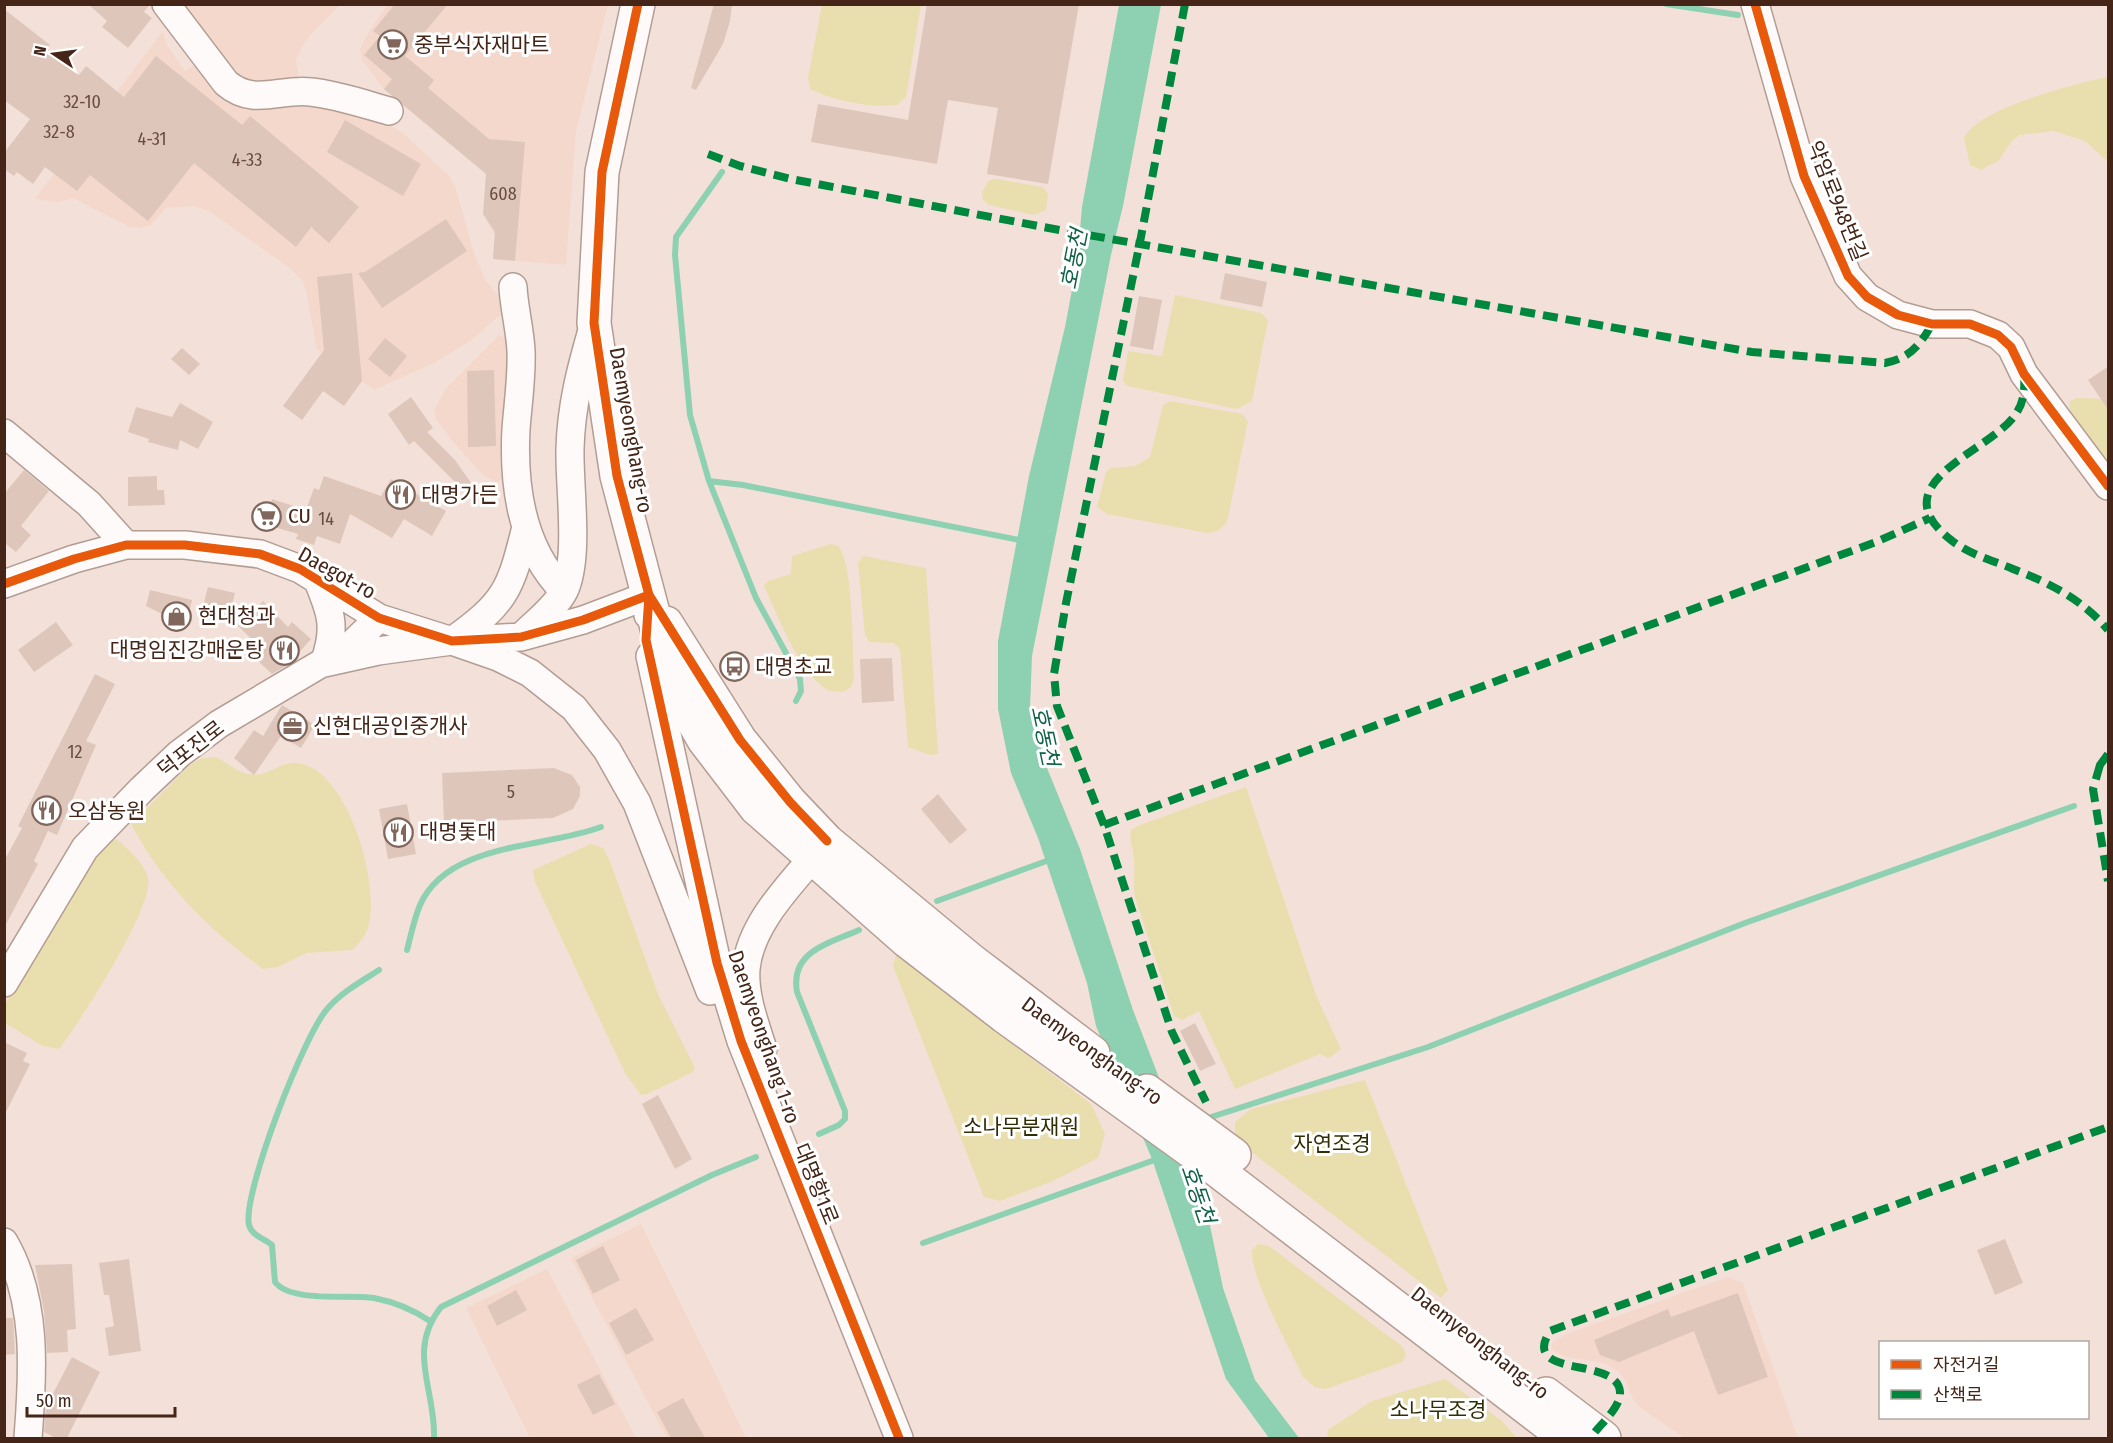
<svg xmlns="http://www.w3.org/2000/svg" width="2113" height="1443" viewBox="0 0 2113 1443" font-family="'Fira Sans Condensed','Noto Sans KR',sans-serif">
<rect width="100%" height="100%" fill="#f3e1d9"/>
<!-- built -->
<path fill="#f4d8cb" d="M178 5H340L310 35 301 49 296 60 299 77 268 83 242 81Z
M387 5H608L576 131 566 265 493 259 495 236 483 214 486 173 384 89 362 60 360 49 366 36Z
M163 31 167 45 185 71 196 64 221 96 232 104 263 110 301 100 379 118 404 134 449 176 455 186 475 256 486 281 504 302 505 311 470 341 436 362 374 390 317 349 306 291 302 280 291 269 209 211 194 206 166 208 151 225 141 228 130 227 73 198 57 202 35 199Z
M499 335 508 338 509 368 502 427 504 477 496 483 482 474 453 442 436 419 434 410 447 387Z
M641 1224 714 1371 746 1438H667L571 1258Z
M547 1269 636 1438H530L466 1308Z
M1728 1277 1743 1283 1798 1438H1684L1641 1408 1634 1401 1626 1382 1619 1372 1605 1363 1566 1357 1553 1351 1551 1345 1555 1340 1566 1334Z"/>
<!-- green -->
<path fill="#e9dead" d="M822 5H921L906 97 897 105C869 108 835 101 810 89L808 78Z
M2108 77V162L2085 141 2054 131 2019 135 2011 142 1999 160 1981 170 1970 165 1964 138C1976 109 2077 83 2108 77Z
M996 179 1043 187 1048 194 1046 210 1034 215 989 205 983 200 982 192 989 180Z
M1175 295 1261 313 1268 320 1252 401 1237 409 1128 386 1123 381 1128 351 1162 356Z
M2077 398 2108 399V469C2098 455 2065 418 2070 401Z
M1170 401 1242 414 1248 421 1227 522 1218 531 1207 533 1107 514 1097 507 1106 472 1111 468 1135 466 1150 457 1163 405Z
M831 544 839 546C854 572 852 646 854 678L851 687 845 691C837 692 829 692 823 687 797 667 778 616 764 586L768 581 791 574 792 556Z
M863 556 926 568 938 754 930 755 908 747 900 649 894 643 869 642 865 635 858 563Z
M216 757C226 762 239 773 249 774 270 779 281 756 306 765 350 781 381 885 368 928 365 937 359 943 352 950L306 953 278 967 263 969C208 929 163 884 131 824L190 765 202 758Z
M1246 787 1316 995 1341 1049 1329 1058 1320 1054 1235 1089 1199 1011 1182 1020 1174 1016 1135 897C1133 884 1135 872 1134 859 1133 848 1129 841 1131 830L1140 825Z
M116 839C127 848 144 862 148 878 154 908 80 1022 59 1049L43 1046 5 1023 4 1006 84 872 100 850Z
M591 844 603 848 609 859 658 994 695 1068 693 1072 647 1094 641 1095 625 1073 535 882 533 870Z
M896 955 1091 1104 1105 1134 1098 1158 1053 1181 1000 1201 984 1197 893 966Z
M1365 1080 1448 1290 1441 1298 1241 1144 1235 1133V1122L1251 1109Z
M1258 1244 1269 1246 1403 1347 1406 1355 1402 1362 1326 1389 1315 1387 1303 1377C1291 1351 1249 1275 1252 1250Z
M1445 1379 1502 1421 1517 1438H1327L1328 1430 1372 1401Z"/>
<!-- water -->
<path fill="#8ed1b2" d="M1119 5H1161L1123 206 1111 255 1032 656 1030 708 1045 763 1080 849 1133 1010 1203 1192 1223 1288 1255 1380 1299 1438H1269L1226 1379 1152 1159 1096 1026 1087 983 1038 838 1011 773 998 709V641L1029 476 1065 327 1077 263 1082 207Z"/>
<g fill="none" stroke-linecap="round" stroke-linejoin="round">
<!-- stream -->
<path stroke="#8ed1b2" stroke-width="6" d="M1666 4 1738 15
M722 172 676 237 675 255 690 415 709 481 743 485 1024 541
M709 481 756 598 800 679 801 691 796 701
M937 901 1052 859
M407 950C411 935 414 919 420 905 448 842 546 848 601 827
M379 970C362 981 342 992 328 1008 305 1032 242 1194 249 1225 252 1236 264 1238 272 1245L275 1282C291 1303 348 1294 374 1298 395 1302 412 1309 430 1321
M1205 1119 1428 1047 1745 923 2074 806
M819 1134 839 1125 845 1119V1111L797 992C790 951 828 944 859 930
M923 1243 1160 1158
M434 1438C436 1390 406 1351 441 1307L712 1175 756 1157"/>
</g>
<!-- building -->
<path fill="#dec6bb" d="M88 4H150L144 12 152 18 128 48 102 27 107 21Z
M395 4H448L405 56 434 80 428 88 489 139 525 142 515 261 493 259 495 232 483 214 486 174 384 89 392 79 364 55 380 36 373 31Z
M714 4H732L730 21 723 44 696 90 691 88Z
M927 4H1079L1048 184 987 174 998 108 948 100 937 164 811 142 818 104 908 120Z
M4 9 50 45 47 49 79 75 86 66 124 97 156 56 242 125 250 116 359 207 329 243 313 229 312 226 296 247 194 163 148 221 90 175 77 191 45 167 33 184 17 172 14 176 4 169V153L30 119 4 100Z
M345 120 421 164 403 196 327 152Z
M446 219 467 251 382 308 358 273 365 272Z
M352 273 362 381 344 406 323 391 302 420 283 406 324 350 317 277Z
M1225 273 1267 282 1262 307 1220 299Z
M1139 296 1162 300 1153 350 1130 346Z
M385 338 407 356 390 377 368 359Z
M182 348 200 364 189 375 171 359Z
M2109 366V411L2088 380Z
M494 370 496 446 468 447 467 371Z
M411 397 433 428 427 432 455 460 481 497 475 502 414 441 409 445 388 414Z
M180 403 213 422 198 449 180 440 178 450 148 442 149 439 128 432 136 407 172 417Z
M24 470 49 491 21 526 31 535 16 552 6 544 4 546V494Z
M157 476V490H164L165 505 128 506V477Z
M324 476 381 496 391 479 446 511 432 536 404 519 392 538 350 514 340 544 317 536 314 545 296 539 298 534 264 524 272 499 306 510 314 488 319 490Z
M208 587 235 593 229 616 222 609 215 613 202 610Z
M150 590 192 600 186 626 146 606Z
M263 601 288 627 292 622 311 639 289 664 272 674 256 659 263 650 238 626Z
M56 622 73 645 34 672 18 650Z
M892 658 894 701 862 703 860 659Z
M95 674 115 684 86 741 96 745 57 835 48 831 34 861 38 864 4 928V861L22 828 18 826Z
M282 705 315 725 301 748 281 736 254 775 234 758 254 730 263 736Z
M554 768 572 775 580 787V796L573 809 553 818 444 823 442 773Z
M938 794 967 830 950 844 921 809Z
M407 804 416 854 388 859 379 809Z
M1195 1023 1216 1064 1200 1071 1180 1031Z
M4 1042 27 1053 23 1061 30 1064 4 1116Z
M658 1095 692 1159 675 1169 642 1104Z
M2005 1239 2023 1283 1995 1295 1977 1250Z
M603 1246 620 1280 593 1294 576 1260Z
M129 1259 141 1351 109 1356 105 1328 114 1326 109 1295H104L99 1263Z
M72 1264 76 1329 67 1330 68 1352 47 1353 44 1311 35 1265Z
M516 1290 527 1310 497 1326 487 1306Z
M1738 1293 1768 1377 1718 1395 1694 1331 1619 1362 1600 1355 1594 1340 1668 1309 1671 1317Z
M636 1308 654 1340 626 1355 609 1323Z
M4 1318H13L15 1354 4 1355Z
M72 1357 100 1372 67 1438H56L44 1432 46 1407Z
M599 1374 615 1404 593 1415 577 1385Z
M683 1398 705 1438H671L657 1412Z"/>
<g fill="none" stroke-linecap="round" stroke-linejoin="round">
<defs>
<path id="minor" d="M166 4 226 83C254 107 280 88 311 92 338 95 364 104 389 111
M1755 4 1804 176 1848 276 1867 297 1898 315 1932 324H1970L1998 335 2011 347 2024 374 2108 486
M513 287C514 308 520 329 521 351 522 377 518 403 516 429 513 486 522 549 564 591
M4 433 89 504 126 545
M317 579C331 612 337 628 324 663
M4 584 74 559 126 545H185L260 554 300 569 379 618 452 641 521 637 583 620 649 595 648 615
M523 635C536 622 555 608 564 591 580 558 569 487 570 449 571 406 581 368 593 327
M452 641C506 602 510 591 526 527
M650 656 717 963 741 1041 899 1438
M324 663 378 651 452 641 498 657 530 673 574 708 607 750 637 803 710 991
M4 983 85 848 142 789 179 754 219 724 349 647 379 618
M763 1049C755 1024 744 995 746 969 750 921 797 878 826 842
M4 1242C38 1300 33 1374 28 1438"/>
<path id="major" d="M638 4 602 172 594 323 617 476 672 685 704 740 756 808 907 941 1004 1016 1209 1164 1566 1438
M666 623 740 740 790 802 827 841 972 961 1093 1053
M1147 1091 1234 1155
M1546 1394 1604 1438"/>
</defs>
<!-- minor casing -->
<use href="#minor" stroke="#b39d93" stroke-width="30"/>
<!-- major casing -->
<use href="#major" stroke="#b39d93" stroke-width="36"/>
<!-- minor -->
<use href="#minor" stroke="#fdfaf9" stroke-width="27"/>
<!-- major -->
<use href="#major" stroke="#fdfaf9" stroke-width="33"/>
<!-- quiet -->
<path stroke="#00873e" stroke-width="8" stroke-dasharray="15 8" stroke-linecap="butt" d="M1185 4 1140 242 1066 603 1054 674 1057 706 1104 825 1172 1032 1206 1102
M708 154 740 166 791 179 1054 229 1752 352 1885 363C1910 358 1920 345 1932 324
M2024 375C2025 390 2024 403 2015 415 1990 452 1878 483 1951 540 1970 555 1992 560 2013 569 2050 583 2083 600 2108 630
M2108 754 2100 765H2108
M2100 765 2093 789 2108 881
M1104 825 1876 542 1930 518
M1595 1432C1603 1422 1621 1406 1620 1392 1618 1356 1519 1379 1550 1331L2108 1127"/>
<defs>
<path id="cycleway" d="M638 4 602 172 594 323 617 476 649 595 740 740 790 802 827 841
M1755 4 1804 176 1848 276 1867 297 1898 315 1932 324H1970L1998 335 2011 347 2024 374 2108 486
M4 584 74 559 126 545H185L260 554 300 569 379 618 452 641 521 637 583 620 649 595
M649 595 646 640 717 963 741 1041 899 1438"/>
</defs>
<!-- cycleway casing -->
<use href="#cycleway" stroke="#fff" stroke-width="13"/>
<!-- cycleway -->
<use href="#cycleway" stroke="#e8590c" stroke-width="9"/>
</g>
<!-- icons -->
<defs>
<symbol id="supermarket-ring" viewBox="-11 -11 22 22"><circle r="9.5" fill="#fff" stroke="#81675b" stroke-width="1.5"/><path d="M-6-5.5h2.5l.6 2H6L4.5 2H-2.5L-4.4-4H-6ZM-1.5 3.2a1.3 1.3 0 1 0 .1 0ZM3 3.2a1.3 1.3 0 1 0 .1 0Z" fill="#81675b"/></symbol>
<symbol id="restaurant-ring" viewBox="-11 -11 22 22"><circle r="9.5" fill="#fff" stroke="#81675b" stroke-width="1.5"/><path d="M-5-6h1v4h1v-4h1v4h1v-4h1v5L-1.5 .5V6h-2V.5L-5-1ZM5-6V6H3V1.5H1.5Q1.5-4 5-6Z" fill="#81675b"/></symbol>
<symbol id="shop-ring" viewBox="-11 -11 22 22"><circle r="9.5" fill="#fff" stroke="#81675b" stroke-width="1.5"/><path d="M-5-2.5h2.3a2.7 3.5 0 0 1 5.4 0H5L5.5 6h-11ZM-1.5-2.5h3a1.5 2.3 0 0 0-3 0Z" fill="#81675b"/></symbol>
<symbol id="bus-ring" viewBox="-11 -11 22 22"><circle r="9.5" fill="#fff" stroke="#81675b" stroke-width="1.5"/><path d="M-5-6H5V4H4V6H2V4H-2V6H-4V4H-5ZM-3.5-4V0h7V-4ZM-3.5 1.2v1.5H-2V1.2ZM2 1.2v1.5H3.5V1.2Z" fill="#81675b"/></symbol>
<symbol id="office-ring" viewBox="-11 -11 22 22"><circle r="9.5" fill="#fff" stroke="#81675b" stroke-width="1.5"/><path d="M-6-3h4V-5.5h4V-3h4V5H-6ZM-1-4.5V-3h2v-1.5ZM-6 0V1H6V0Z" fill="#81675b"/></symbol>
</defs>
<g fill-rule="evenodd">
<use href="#supermarket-ring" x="376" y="28" width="33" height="33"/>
<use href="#restaurant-ring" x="384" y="478" width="33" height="33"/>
<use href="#supermarket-ring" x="250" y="500" width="33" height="33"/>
<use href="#shop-ring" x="160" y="600" width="33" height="33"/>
<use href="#restaurant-ring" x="268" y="634" width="33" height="33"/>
<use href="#bus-ring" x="718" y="650" width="33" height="33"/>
<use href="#office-ring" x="276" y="710" width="33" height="33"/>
<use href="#restaurant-ring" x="30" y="794" width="33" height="33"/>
<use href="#restaurant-ring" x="382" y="816" width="33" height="33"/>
</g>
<g text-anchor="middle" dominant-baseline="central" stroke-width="6" stroke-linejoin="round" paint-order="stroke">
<!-- number labels -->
<g font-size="18" fill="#6a4d40">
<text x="82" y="102">32-10</text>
<text x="59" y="132">32-8</text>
<text x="152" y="139">4-31</text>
<text x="247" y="160">4-33</text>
<text x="503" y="194">608</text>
<text x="326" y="519">14</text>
<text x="75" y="752">12</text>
<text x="511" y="792">5</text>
</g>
<!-- poi labels -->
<g font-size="21" fill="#442517" stroke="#fff" text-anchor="start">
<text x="414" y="45">중부식자재마트</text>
<text x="421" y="495">대명가든</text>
<text x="288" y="516">CU</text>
<text x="198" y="616">현대청과</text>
<text x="264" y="650" text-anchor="end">대명임진강매운탕</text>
<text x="755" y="667">대명초교</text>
<text x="313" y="726">신현대공인중개사</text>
<text x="68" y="811">오삼농원</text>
<text x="419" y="832">대명돛대</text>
</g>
<!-- street labels -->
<g font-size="21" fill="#442517" stroke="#fff">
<text transform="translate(1837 201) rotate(68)">약암로948번길</text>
<text transform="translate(631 430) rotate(80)">Daemyeonghang-ro</text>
<text transform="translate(337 573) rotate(29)">Daegot-ro</text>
<text transform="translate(191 749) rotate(-38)">덕포진로</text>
<text transform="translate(764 1037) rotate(71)">Daemyeonghang 1-ro</text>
<text transform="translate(1092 1051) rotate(36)">Daemyeonghang-ro</text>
<text transform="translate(816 1184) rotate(68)">대명항1로</text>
<text transform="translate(1480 1343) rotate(38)">Daemyeonghang-ro</text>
</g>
<!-- park labels -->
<g font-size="21" fill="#302e05" stroke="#fff">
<text x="1021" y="1127">소나무분재원</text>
<text x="1332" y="1144">자연조경</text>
<text x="1438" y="1410">소나무조경</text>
</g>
<!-- water labels -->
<g font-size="22" font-style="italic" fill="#106247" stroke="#fff">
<text transform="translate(1074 259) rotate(-79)">호동천</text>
<text transform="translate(1045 736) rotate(78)">호동천</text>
<text transform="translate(1198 1194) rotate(71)">호동천</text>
</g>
</g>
<!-- border -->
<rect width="2113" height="1443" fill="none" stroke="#442517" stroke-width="12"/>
<!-- legend -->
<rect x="1879" y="1341" width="210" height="78" fill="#ffffff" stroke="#b4a8a2" stroke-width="1.5"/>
<rect x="1891" y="1360" width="30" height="9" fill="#e8590c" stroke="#b4a8a2" stroke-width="1.5"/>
<text x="1933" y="1371" font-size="18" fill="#442517">자전거길</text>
<rect x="1891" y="1390" width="30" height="9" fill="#00873e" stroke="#b4a8a2" stroke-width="1.5"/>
<text x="1933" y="1401" font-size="18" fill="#442517">산책로</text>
<!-- north arrow -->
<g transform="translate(54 54) rotate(283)" stroke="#ffffff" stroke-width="4.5" paint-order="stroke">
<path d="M0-4.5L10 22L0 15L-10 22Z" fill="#442517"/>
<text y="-9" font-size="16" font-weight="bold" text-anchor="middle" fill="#442517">N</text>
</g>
<!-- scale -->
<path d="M27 1407v9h148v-9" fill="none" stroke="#442517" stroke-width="3"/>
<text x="36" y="1407" font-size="18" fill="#442517" stroke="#ffffff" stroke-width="4.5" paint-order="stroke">50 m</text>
</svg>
